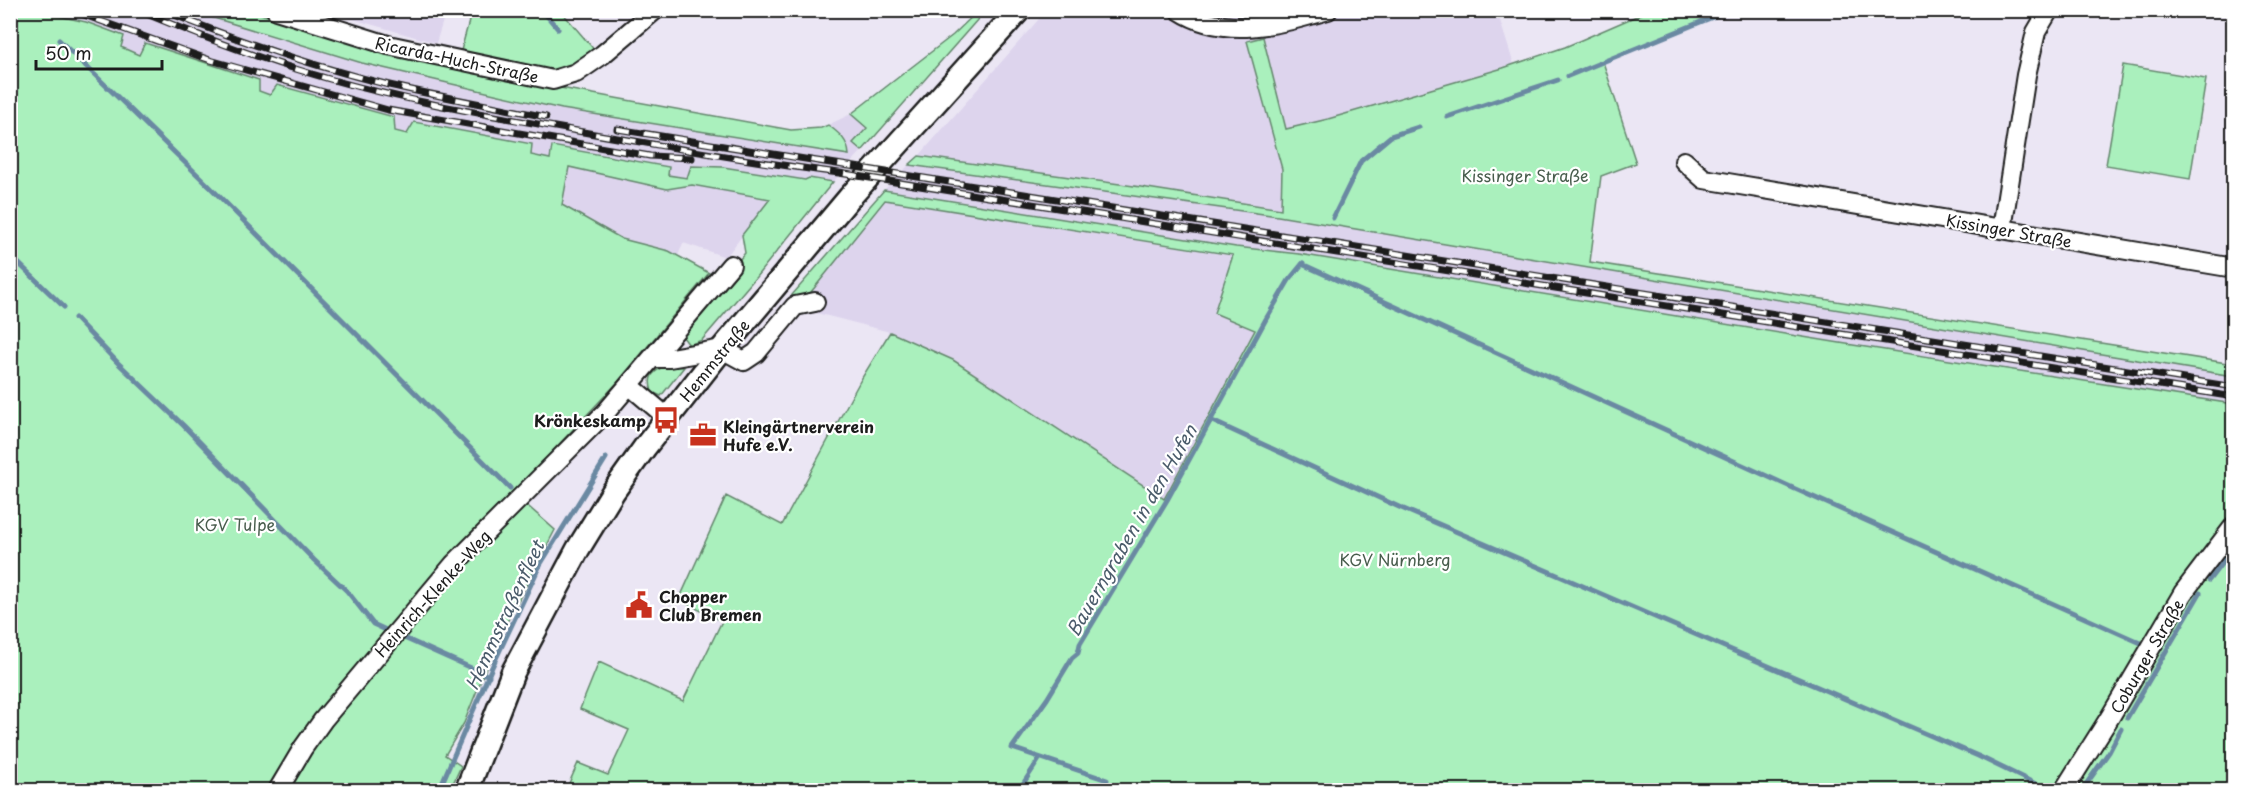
<svg xmlns="http://www.w3.org/2000/svg" width="2244" height="801" viewBox="0 0 2244 801" font-family="'Playpen Sans',sans-serif">
<rect width="100%" height="100%" fill="#ebe6f4"/>
<filter id="ink" filterUnits="userSpaceOnUse"><feTurbulence type="fractalNoise" baseFrequency=".0167" numOctaves="2"/><feDisplacementMap in="SourceGraphic" scale="12" xChannelSelector="R" yChannelSelector="G"/><feConvolveMatrix kernelMatrix="1 2 1 2 8 2 1 2 1" color-interpolation-filters="sRGB"/></filter>
<g filter="url(#ink)">
<!-- built -->
<path fill="#ddd4ed" d="M83 10 90 13 91 10 191 11 362 63 499 96 562 109 848 155 837 132 828 125 851 114 867 128 853 143 862 151 833 182 809 178 805 180 723 167 691 166 688 178 667 175 669 167H569L666 189 692 185 770 199 726 257 683 243 678 256 669 251 548 221 348 159 46 13 31 11Z
M325 11H446L436 43Z
M1046 11H1497L1514 65 1328 119 1286 129 1263 38 1247 41 1282 169 1281 209 1141 187 919 156Z
M909 165 1278 216 2233 376V404L1840 343 1299 254 1236 247 884 190Z
M885 200 1234 256 1256 330 1164 500 952 360 890 332 805 310 807 297Z"/>
<!-- green -->
<path fill="#aaf0bd" stroke="#63866c" stroke-width="1.5" d="M31 10 86 22 124 36 121 47 139 55 145 43 259 80V91L270 95 277 85 394 117 395 131 407 134 414 122 532 144 531 155 550 159 552 146 669 167 668 175 687 178 691 166 723 167 805 180 809 178 833 182 756 277 702 340 689 345 683 337 740 270 733 267 745 253 742 235 770 199 692 185 667 189 569 167 562 205 622 239 669 251 709 273 616 384 513 493 555 530 496 643 464 723 445 755 461 766 450 790H11L10 11Z
M472 10 561 11 597 53 563 74 459 58Z
M979 10 985 11 862 151 853 143 867 128 851 114 953 35Z
M191 11H251L369 47 544 85 791 130 821 128 828 125C839 133 848 140 849 155L562 109 499 95 362 63Z
M1648 11H1730L1603 62 1636 163 1601 176 1590 262 2233 364V376L1278 216 909 165 919 156 1141 187 1281 209 1282 169 1247 41 1263 37 1286 129 1328 119 1503 68 1565 47Z
M2123 65 2206 79 2190 179 2106 165Z
M884 190 1236 247 1299 254 1840 343 2233 404V790H566L578 763 608 775 629 730 580 709 599 662 683 701 722 621 679 600 726 496 782 525 860 381 890 332 953 360 1164 499 1255 330 1214 313 1233 255 885 200 807 297 791 302 792 295Z
M663 367H684L661 396 652 392C648 379 650 373 663 367Z"/>
<g fill="none" stroke-linecap="round" stroke-linejoin="round">
<!-- stream -->
<path stroke="#6a89a2" stroke-width="5" d="M542 10 558 29
M59 40 207 184 510 488
M1568 76 1730 10
M1447 117 1558 80
M1333 218 1361 161 1391 136 1419 127
M10 255 64 307
M1302 264 1793 488 2141 643
M75 318 118 363 184 426 314 560 347 591 373 624 388 631
M1210 420 1399 507 1978 756 2048 790
M2209 580 2234 547
M404 638 489 676
M2127 718 2200 593
M1107 780 1012 748 1047 699 1072 658 1078 653 1080 644 1167 500 1266 319 1289 280 1303 263
M439 790 492 667 540 565 606 458
M1019 790 1040 758
M2082 790 2109 752 2121 729"/>
<defs>
<path id="minor" d="M276 10 388 45 553 80 576 73 602 55 655 10
M1179 10C1225 40 1280 24 1328 10
M1684 161 1704 179 2234 268
M2002 229 2026 75 2036 32 2049 10
M654 358H670L722 349 744 361 756 353 795 306 815 302
M629 385 668 418
M278 790 303 748 323 720 454 564 606 412 731 265
M2064 790 2110 717 2183 593 2234 526"/>
<path id="tertiary" d="M467 790 513 672 578 549 613 492 645 447 722 349 850 197 1019 10"/>
</defs>
<!-- minor casing -->
<use href="#minor" stroke="#1c1c1c" stroke-width="22"/>
<!-- tertiary casing -->
<use href="#tertiary" stroke="#1c1c1c" stroke-width="27"/>
<!-- minor -->
<use href="#minor" stroke="#fff" stroke-width="18"/>
<!-- tertiary -->
<use href="#tertiary" stroke="#fff" stroke-width="22"/>
<defs>
<path id="rail" d="M70 10 210 60 388 110 650 156 692 158
M137 10C190 32 244 53 299 70 392 99 487 115 583 132 668 147 753 162 839 173L2234 397
M162 10C236 40 312 66 389 85 441 97 494 106 546 117
M617 129 2234 387"/>
</defs>
<!-- rail casing -->
<use href="#rail" stroke="#1c1c1c" stroke-width="7"/>
<!-- rail -->
<use href="#rail" stroke="#fff" stroke-width="4.5" stroke-dasharray="14" stroke-linecap="butt"/>
</g>
</g>
<!-- icons -->
<defs>
<symbol id="bus-bare" viewBox="-9 -9 18 18"><path d="M-5-6H5V4H4V6H2V4H-2V6H-4V4H-5ZM-3.5-4V0h7V-4ZM-3.5 1.2v1.5H-2V1.2ZM2 1.2v1.5H3.5V1.2Z" fill="#c8321e" stroke="#fff" stroke-width="2.5" paint-order="stroke"/></symbol>
<symbol id="office-bare" viewBox="-9 -9 18 18"><path d="M-6-3h4V-5.5h4V-3h4V5H-6ZM-1-4.5V-3h2v-1.5ZM-6 0V1H6V0Z" fill="#c8321e" stroke="#fff" stroke-width="2.5" paint-order="stroke"/></symbol>
<symbol id="civic-bare" viewBox="-9 -9 18 18"><path d="M-.6-6.5H3V-4.5H.6V-3L4-1V1h2V6H-6V1h2V-1L-.6-3ZM-1.2 2.5V6h2.4V2.5Z" fill="#c8321e" stroke="#fff" stroke-width="2.5" paint-order="stroke"/></symbol>
</defs>
<g fill-rule="evenodd">
<use href="#bus-bare" x="647" y="401" width="38" height="38"/>
<use href="#office-bare" x="684" y="416" width="38" height="38"/>
<use href="#civic-bare" x="620" y="586" width="38" height="38"/>
</g>
<g text-anchor="middle" dominant-baseline="central" stroke-width="4.5" stroke-linejoin="round" paint-order="stroke">
<!-- street labels -->
<g font-size="16" fill="#1c1c1c" stroke="#fff">
<text transform="translate(457 59) rotate(12)">Ricarda-Huch-Straße</text>
<text transform="translate(2009 230) rotate(10)">Kissinger Straße</text>
<text transform="translate(714 360) rotate(-51)">Hemmstraße</text>
<text transform="translate(432 593) rotate(-48)">Heinrich-Klenke-Weg</text>
<text transform="translate(2146 656) rotate(-60)">Coburger Straße</text>
</g>
<!-- park labels -->
<g font-size="16" fill="#475c4c" stroke="#fff">
<text x="1525" y="175">Kissinger Straße</text>
<text x="235" y="524">KGV Tulpe</text>
<text x="1395" y="559">KGV Nürnberg</text>
</g>
<!-- poi labels -->
<g font-size="16" font-weight="bold" fill="#1c1c1c" stroke="#fff" text-anchor="start">
<text x="646" y="420" text-anchor="end">Krönkeskamp</text>
<text x="723" y="426">Kleingärtnerverein<tspan x="723" dy="18">Hufe e.V.</tspan></text>
<text x="659" y="596">Chopper<tspan x="659" dy="18">Club Bremen</tspan></text>
</g>
<!-- water labels -->
<g font-size="18" font-style="italic" fill="#4a5b6a" stroke="#fff">
<text transform="translate(1131 530) rotate(-60)">Bauerngraben in den Hufen</text>
<text transform="translate(504 615) rotate(-65)">Hemmstraßenfleet</text>
</g>
</g>
<!-- margin -->
<rect width="2244" height="801" fill="none" stroke="#fff" stroke-width="36"/>
<rect x="18" y="18" width="2208" height="765" fill="none" stroke="#1c1c1c" stroke-width="2" filter="url(#ink)"/>
<!-- scale -->
<path d="M36 60v9h126v-9" fill="none" stroke="#1c1c1c" stroke-width="3"/>
<text x="45" y="60" font-size="18" fill="#1c1c1c" stroke="#ffffff" stroke-width="4.5" paint-order="stroke">50 m</text>
</svg>
